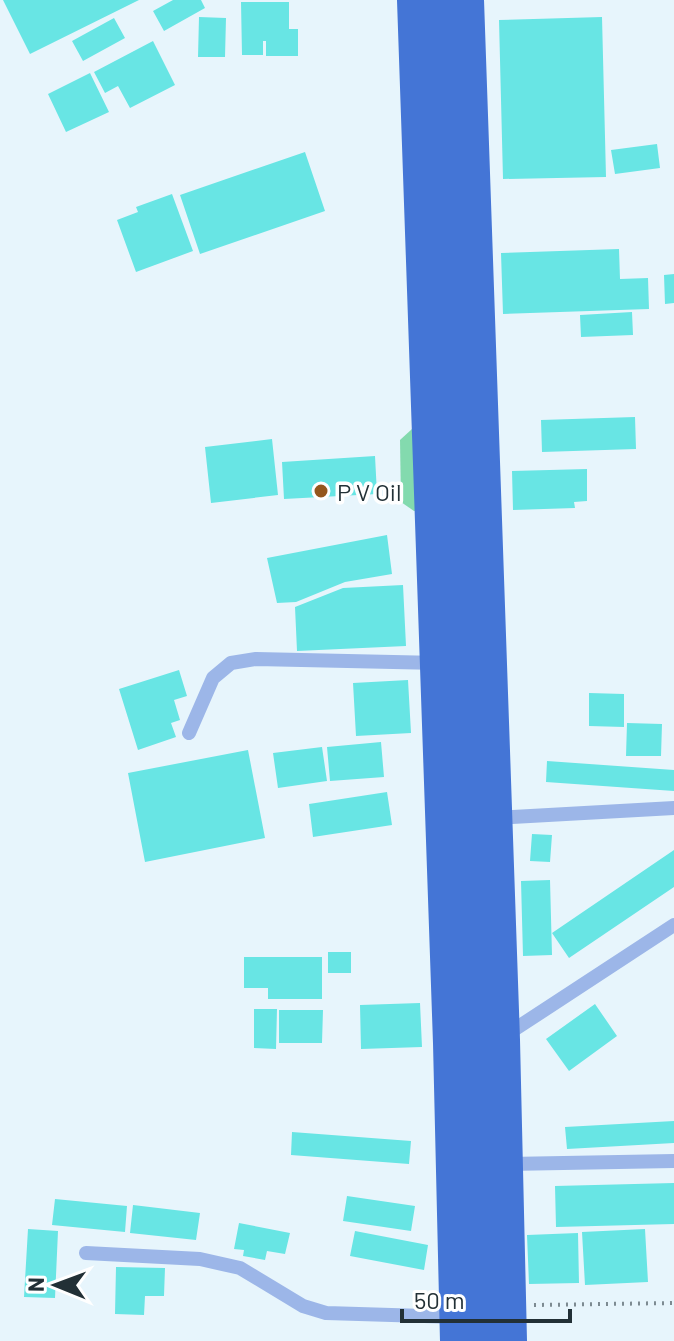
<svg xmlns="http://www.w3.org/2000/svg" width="674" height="1341" viewBox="0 0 674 1341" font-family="Barlow,sans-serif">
<rect width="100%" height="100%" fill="#e7f5fc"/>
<!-- green -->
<path fill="#83daae" d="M412 429 429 510 414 511 401 502 400 440Z"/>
<!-- building -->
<path fill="#68e5e4" d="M3 0H139L30 54Z
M173 0H201L205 8 164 31 153 11Z
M241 2H289V29H298V56H266V41H263V55H242Z
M199 17 226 18 225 57H198Z
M602 17 606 177 503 179 499 20Z
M114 18 125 38 83 61 72 41Z
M153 41 175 85 130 108 118 86 105 93 94 72Z
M90 73 109 112 66 132 48 94Z
M657 144 660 168 615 174 611 150Z
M305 152 325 211 200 254 180 195Z
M172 194 193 251 136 272 117 220 138 212 136 207Z
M619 249 620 279 648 278 649 309 503 314 501 253Z
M674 274V303L665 304 664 275Z
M632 312 633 335 581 337 580 315Z
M635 417 636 449 542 452 541 420Z
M272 439 278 495 211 503 205 447Z
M375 456 377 494 284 499 282 462Z
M587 469V501L574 502 575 508 513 510 512 471Z
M387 535 392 574 345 582 296 602 277 603 267 558Z
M403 585 406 646 297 651 295 607 343 588Z
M179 670 187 696 174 700 180 720 171 723 176 737 138 750 119 689Z
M408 680 411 733 356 736 353 683Z
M589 693 624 694V727L589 726Z
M627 723 662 724 661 756H626Z
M381 742 384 777 330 781 327 747Z
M322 747 327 781 278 788 273 753Z
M248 750 265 838 145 862 128 773Z
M547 761 674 770V791L546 782Z
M387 792 392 825 313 837 309 804Z
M532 834 552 835 550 862 530 861Z
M674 850V887L569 958 552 933Z
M550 880 552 955 523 956 521 881Z
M328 952H351V973H328Z
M244 957H322V999H268V988H244Z
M420 1003 422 1047 361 1049 360 1005Z
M595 1004 617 1036 569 1071 546 1039Z
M254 1009H277L276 1049 254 1048Z
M279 1010H323L322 1043H279Z
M674 1121V1143L567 1149 565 1127Z
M292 1132 411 1141 409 1164 291 1155Z
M674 1183V1224L556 1227 555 1186Z
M347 1196 415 1206 411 1231 343 1221Z
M55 1199 127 1206 125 1232 52 1225Z
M133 1205 200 1213 196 1240 130 1233Z
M239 1223 290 1233 285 1254 267 1251 265 1260 243 1256 244 1250 234 1249Z
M28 1229 58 1231 55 1298 24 1297Z
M645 1229 648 1282 585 1285 582 1232Z
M355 1231 428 1245 424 1270 350 1256Z
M578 1233 579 1283 529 1284 527 1235Z
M116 1267 165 1268 164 1296H145L144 1315 115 1314Z"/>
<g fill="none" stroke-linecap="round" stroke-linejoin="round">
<!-- path -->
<path stroke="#7c8a91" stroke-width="4" stroke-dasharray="2 6" stroke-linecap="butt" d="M534 1305 674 1303"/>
<!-- service -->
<path stroke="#9cb6e8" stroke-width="14" d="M189 733 213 678 231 663 256 659 439 663
M495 818 674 808
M506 1035 674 925
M506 1164 674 1161
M86 1253 200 1259 240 1268 303 1306 326 1313 457 1317"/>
<!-- trunk -->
<path stroke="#4475d6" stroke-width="44" d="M419 0 455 1043 462 1341
M462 0 498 1040 505 1341"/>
</g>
<!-- markers -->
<circle fill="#94561c" stroke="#fff" stroke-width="3" cx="321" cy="491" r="8"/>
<g text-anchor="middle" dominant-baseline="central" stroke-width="7" stroke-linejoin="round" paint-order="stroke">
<!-- poi labels -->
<g font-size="24" fill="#223036" stroke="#fff" text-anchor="start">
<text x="337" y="491">P V Oil</text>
</g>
</g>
<!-- north arrow -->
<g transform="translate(56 1285) rotate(271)" stroke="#ffffff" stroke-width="6" paint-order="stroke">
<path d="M0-6L14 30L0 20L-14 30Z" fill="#223036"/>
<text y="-12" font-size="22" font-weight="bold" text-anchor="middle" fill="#223036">N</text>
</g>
<!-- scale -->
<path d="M402 1309v12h168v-12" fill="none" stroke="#223036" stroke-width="4"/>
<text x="414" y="1309" font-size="24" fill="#223036" stroke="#ffffff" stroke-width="6" paint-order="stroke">50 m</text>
</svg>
